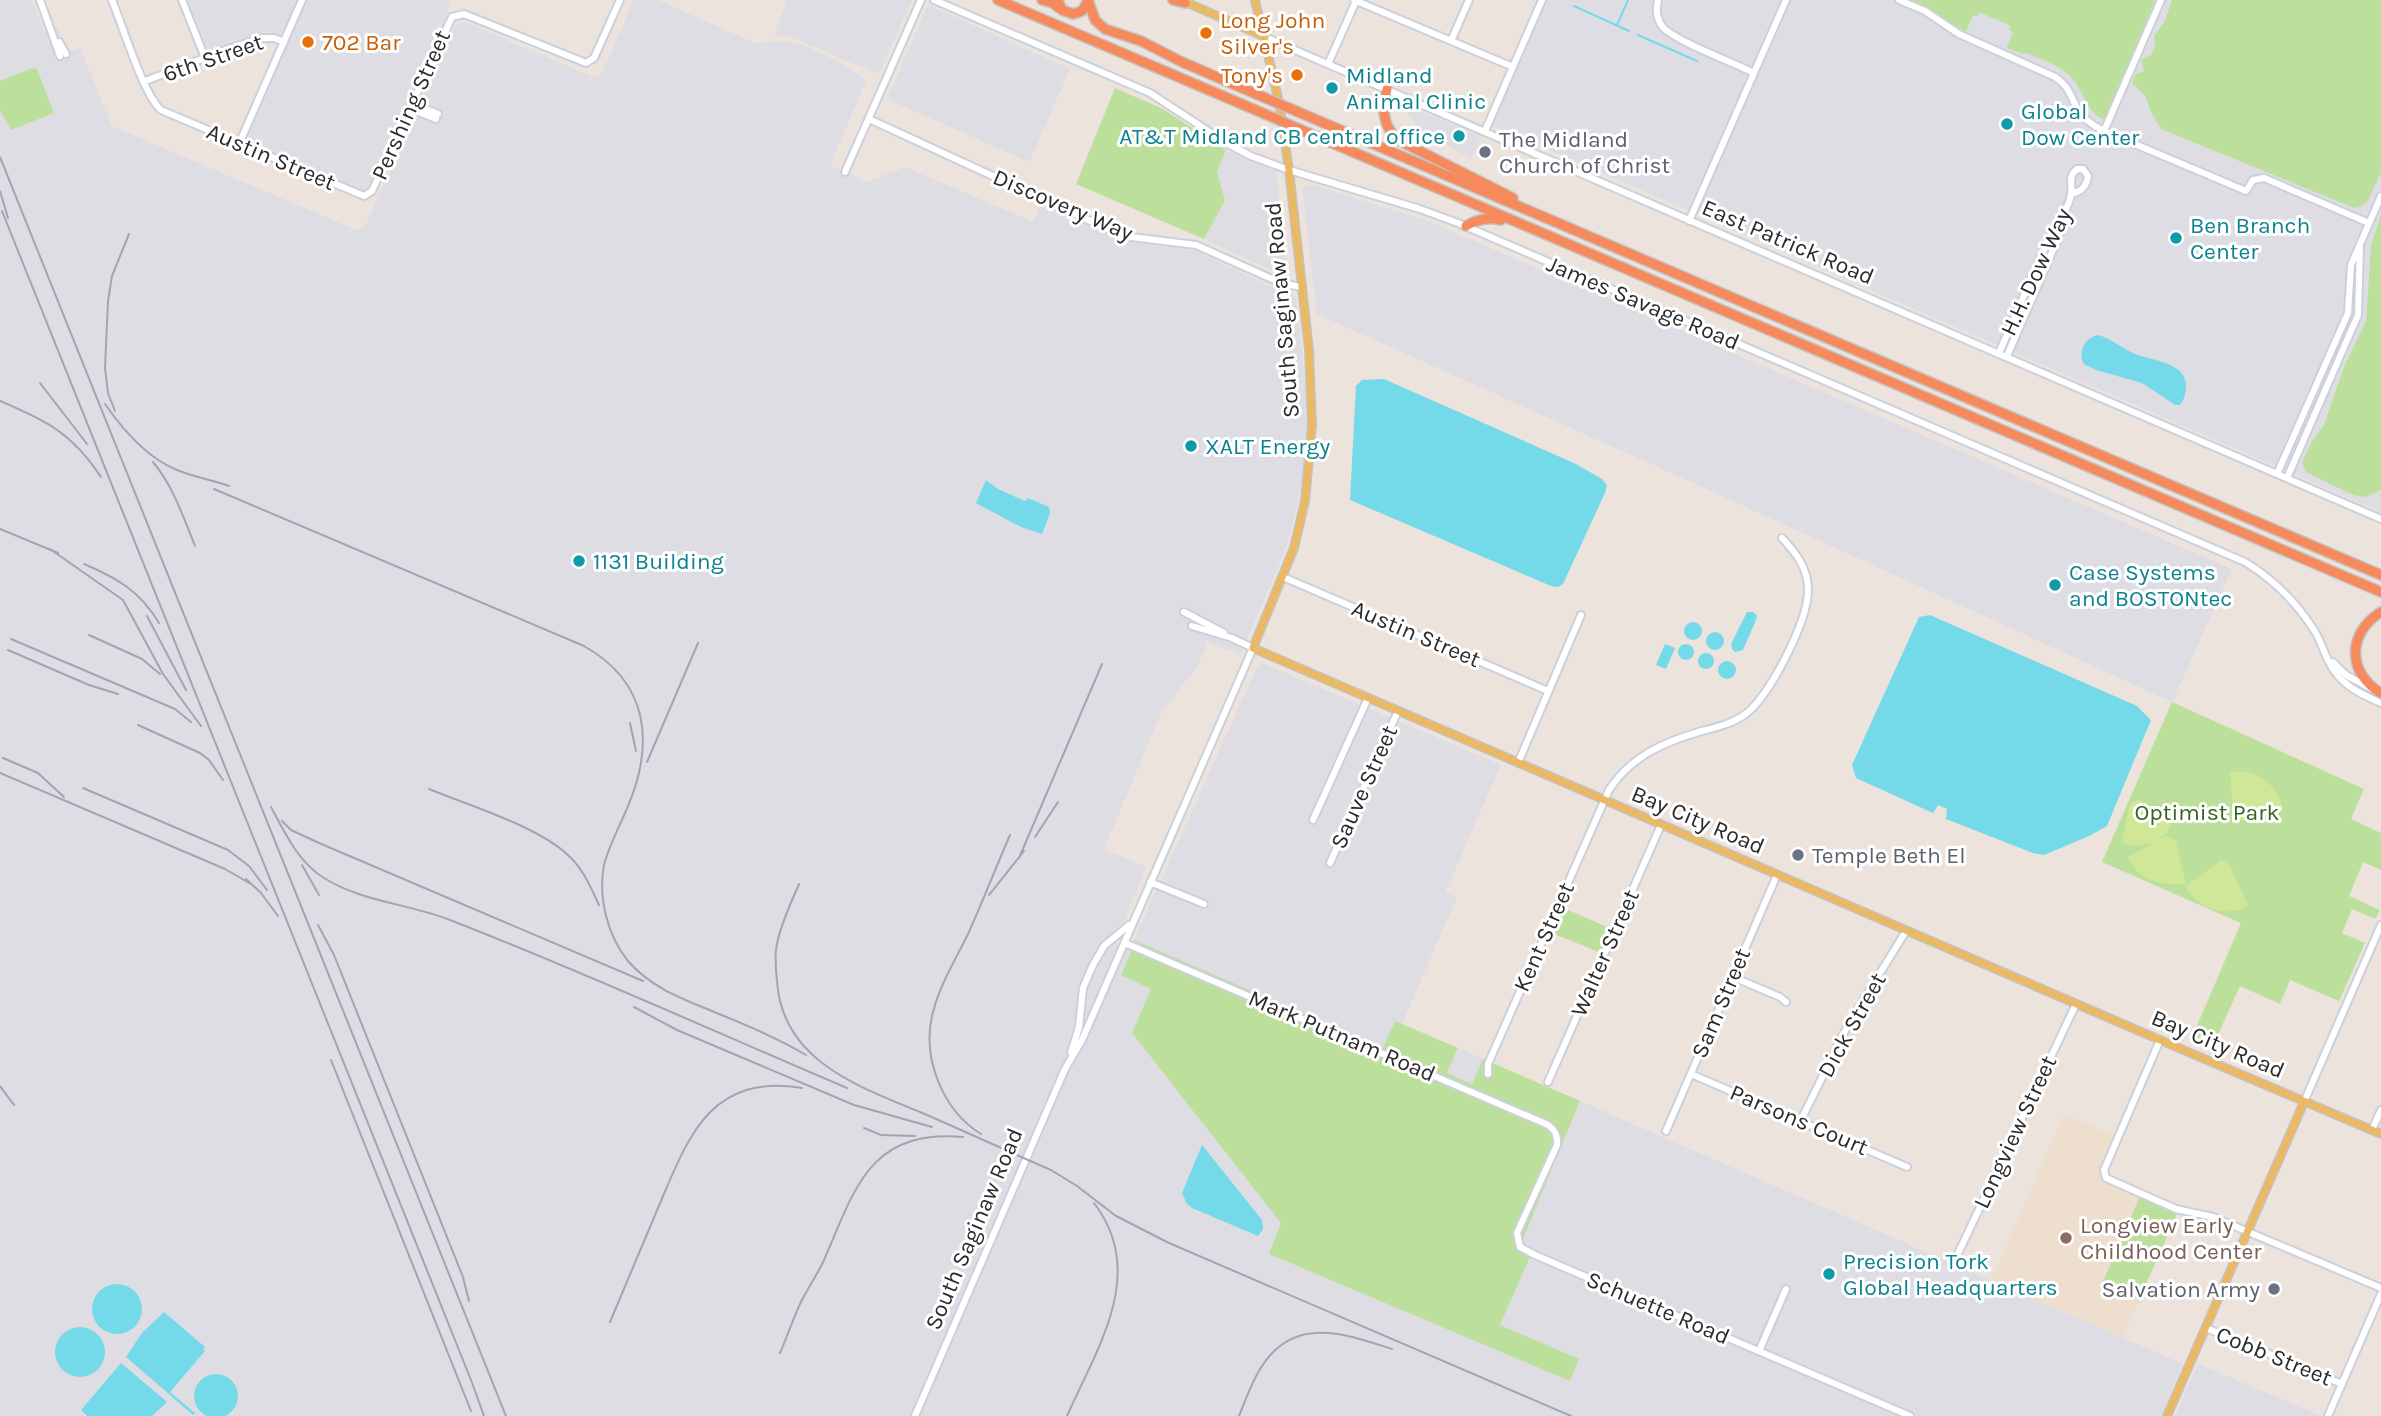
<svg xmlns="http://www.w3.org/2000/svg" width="2381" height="1416" viewBox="0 0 2381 1416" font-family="Karla,sans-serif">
<rect width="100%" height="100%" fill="#ece3dd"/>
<!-- industrial -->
<path fill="#dedde4" d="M0 0H32L44 32 57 27 67 53 80 48 112 126 356 230 365 226 414 117H420L434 123 439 111 420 100 456 24 464 22 596 78 601 75 634 0H658L755 43 787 41 805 46 835 60 864 78 866 81 830 165 867 182 905 167 1033 222 1041 204 1119 240 1150 246 1187 248 1198 252 1280 291 1294 294 1296 299 1306 387 1307 429 1302 484 1286 549 1240 655 1204 640 1206 646 1197 667 1161 713 1104 849 1146 867 1122 926 1108 940 1132 950 1152 988 1132 1033 1282 1223 1269 1254 1579 1359 1500 1326 1530 1257 1518 1251 1580 1101 2183 1364 2161 1416H0Z
M187 0H298L286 28 280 34 267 32 258 34 209 52 205 49Z
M306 0H450L447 15 368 190 364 193 245 141Z
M788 0H912L879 74 793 38 774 34Z
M1547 0H2381V512L1492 125Z
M928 5 1070 69 1029 162 887 99Z
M1400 103 1481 137 1471 159 1418 127Z
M1226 150 1276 170 1288 275H1282L1204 239 1224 200 1217 172Z
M1313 185 1428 221 2232 569 2172 702 1700 486 1317 314 1302 187Z
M1264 664 1501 765 1445 892 1457 897 1402 1024 1395 1022 1384 1048 1134 940 1258 665Z
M1458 1048 1483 1059 1473 1084 1447 1073Z
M2198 1364 2322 1416H2175Z"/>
<!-- education -->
<path fill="#eddecd" d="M2064 1114 2115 1136 2101 1167V1175L2105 1181 2140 1196 2103 1284 2139 1300 2123 1337 1991 1281Z"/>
<!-- green -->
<path fill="#bce09b" d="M1907 0H2155L2105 120C2086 114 2084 90 2071 77 2059 65 2042 60 2027 53L2023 54 2007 48 2013 32 2009 30 2011 26 1979 12 1977 17 1973 15 1965 34C1945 24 1929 9 1907 0Z
M2172 0H2381V173L2367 202 2362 206 2354 208 2161 129 2151 112 2145 95 2132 83 2135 75 2144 71 2141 60 2151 55 2155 46 2154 36 2164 23Z
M32 68 37 69 54 113 11 130 0 110V81Z
M1115 88 1163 109 1226 150 1217 172 1225 200 1204 239 1076 184Z
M2381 215V490L2366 497 2353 495 2306 472 2302 463 2312 441 2324 425 2344 367 2366 321 2371 245Z
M2172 702 2364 789 2351 819 2381 833V870L2363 862 2349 896 2380 910 2375 919 2352 909 2342 933 2365 943 2339 1001 2290 980 2280 1004 2240 986 2211 1050 2190 1042 2241 923 2102 862Z
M1561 907 1612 929 1601 953 1550 932Z
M1134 940 1383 1048 1395 1021 1458 1048 1447 1073 1472 1084 1483 1059 1580 1101 1518 1251 1530 1257 1500 1325 1579 1359 1570 1381 1269 1254 1281 1223 1132 1033 1151 989 1121 975 1132 950Z
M2140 1196 2178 1212 2139 1300 2102 1284Z"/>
<!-- pitch -->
<path fill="#d0e798" d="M2238 771C2260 772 2279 787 2283 809L2240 821 2234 818 2230 773Z
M2139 800 2174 820 2166 834 2156 841 2167 836 2176 841 2186 884C2163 886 2137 881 2128 857L2154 843 2133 846 2121 842 2131 803Z
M2221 860 2229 864 2248 905C2226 920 2198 907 2185 887Z"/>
<!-- water -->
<path fill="#74dae9" d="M2098 335C2111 338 2121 348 2133 353 2150 361 2184 361 2186 384 2186 393 2185 398 2180 405H2175L2142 383 2096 370 2084 364C2077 352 2085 338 2098 335Z
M1384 379 1576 464 1602 479 1607 485 1605 493 1563 584 1558 587 1551 586 1350 500 1356 386 1362 380Z
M986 480 998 489 1025 501 1028 498 1049 507 1050 513 1042 534 1021 527 976 503Z
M1747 612H1753L1757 616 1756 620 1743 650 1735 652 1732 649 1731 644Z
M1930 615 2137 706 2151 720 2107 826 2089 836 2044 855 2033 853 1946 819 1947 809 1938 805 1933 813 1856 778 1852 765 1919 617Z
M1684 631a9 9 0 1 1 18 0a9 9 0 1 1-18 0Z
M1706 641a9 9 0 1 1 18 0a9 9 0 1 1-18 0Z
M1665 644 1675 648 1666 669 1656 665Z
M1678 652a8 8 0 1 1 16 0a8 8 0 1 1-16 0Z
M1698 661a8 8 0 1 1 16 0a8 8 0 1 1-16 0Z
M1718 670a9 9 0 1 1 18 0a9 9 0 1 1-18 0Z
M1202 1145 1262 1220 1263 1229 1258 1236 1192 1208 1187 1204 1182 1193Z
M92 1309a25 25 0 1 1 50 0a25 25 0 1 1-50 0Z
M164 1312 205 1347 203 1349 205 1351 170 1392 195 1413 193 1415 126 1357 142 1333Z
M55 1352a25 25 0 1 1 50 0a25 25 0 1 1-50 0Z
M121 1363 167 1402 152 1416H87L81 1410Z
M194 1396a22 22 0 1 1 44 0a22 22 0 1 1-44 0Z"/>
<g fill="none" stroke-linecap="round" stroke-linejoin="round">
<!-- stream -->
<path stroke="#74dae9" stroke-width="2" d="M1574 6 1629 31
M1617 25 1628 0
M1638 35 1697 61"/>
<defs>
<path id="minor" d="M40 0 60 56
M112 0C122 24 144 96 161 110L364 196 372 191 452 17 464 14 586 63 594 58 620 0
M182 0 205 58
M934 0 1150 93 1228 144 1251 156 1289 170 1420 209 1458 223 2245 562C2273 579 2296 602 2314 630 2320 639 2323 650 2328 660 2339 684 2358 693 2381 703
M1354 0 1513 67
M1658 0C1656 9 1656 18 1662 26 1672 40 1735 63 1754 73
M1899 0 1925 11 1959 34 2055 77C2069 86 2071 97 2078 110 2084 120 2094 126 2104 131L2246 191 2253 180 2264 178 2369 223
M1265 37 2381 519
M1451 41 1469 0
M59 42 66 54
M1328 64 1356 1
M143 82 228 49 263 38H274L284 42
M412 103 438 114
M409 108 436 119
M869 119 1110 230 1131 237 1196 245 1281 283 1301 287
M1485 131 1542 0
M2104 131 2161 0
M239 144 302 0
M845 172 921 0
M1689 221 1786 0
M1999 353 2048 240C2055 225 2069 210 2071 194 2073 183 2067 178 2077 169H2083L2088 176C2087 185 2083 190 2075 193L2072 191
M2007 356 2056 243 2066 213
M2277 474 2348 313 2351 265 2381 196
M2287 478 2358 315 2360 247
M1283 577 1548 691
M1184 612 1224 633
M2333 662 2346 675 2372 689
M1518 763 1581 615
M1313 820 1368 698
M1330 863 1398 711
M1150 882 1204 904
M1125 943 1546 1124C1555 1129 1558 1135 1557 1145L1517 1233 1520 1247 1535 1255 1910 1416
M1733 977 1780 997 1786 1002
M2160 1040 2104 1170 2106 1178 2176 1209 2213 1217 2381 1288
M1071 1053 1079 1027 1083 988 1093 965 1104 946 1129 925
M1488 1074V1064L1609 790C1631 756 1664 742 1702 731 1718 727 1734 723 1747 713 1771 693 1808 621 1808 590 1808 568 1796 553 1782 538
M1691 1074 1907 1167
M1548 1082 1661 825
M2304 1102 2381 925
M1801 1120 1848 1025 1906 931
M2372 1130 2381 1110
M1666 1131 1777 875
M1955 1260 2076 1004
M2206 1328 2342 1384
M1759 1351 1786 1289
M915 1416 1065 1069 1082 1040 1253 648 1232 638 1192 626
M2328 1416 2381 1294"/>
<path id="major" d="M1181 0 1265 37
M1255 0 1279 102 1289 170 1309 350 1312 425 1305 501 1294 548 1253 648 2160 1040 2381 1134
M2167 1416 2304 1102"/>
<path id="highway" d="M998 0 1265 114
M1042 0 1053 3 1059 8
M1058 0 1062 10 1073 14 1082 11 1088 1
M1088 0 1095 20 1105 29 1141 41 1182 62 1263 97
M1173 0 1185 3
M1387 89C1382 109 1382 125 1398 140L1513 198
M1296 111 2381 575
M1297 128 2381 592
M1466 226C1477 219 1488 217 1501 220
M2381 612C2347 633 2347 673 2381 693"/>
</defs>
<!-- minor casing -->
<use href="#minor" stroke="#cbd0db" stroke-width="10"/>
<!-- major casing -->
<use href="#major" stroke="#c3c3c3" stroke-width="10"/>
<!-- highway casing -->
<use href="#highway" stroke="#c3c3c3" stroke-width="12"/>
<!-- minor -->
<use href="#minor" stroke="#fff" stroke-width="6"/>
<!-- major -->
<use href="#major" stroke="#ebb863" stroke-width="7"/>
<!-- highway -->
<use href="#highway" stroke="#f78a5c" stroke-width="9"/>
<!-- rail -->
<path stroke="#a0a5b4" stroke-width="2" d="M0 157 506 1416
M0 191 8 218
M2 211 471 1380 484 1416
M40 383 87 444
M0 401C47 421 72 433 101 477
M105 404C123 430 147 458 177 470 194 477 212 480 229 486
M115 411 108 393 105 368 108 301 112 276 129 234
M153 462C173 486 183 516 195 546
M214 489 584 646C648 682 655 742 628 806 620 826 609 845 604 865 598 897 607 935 628 961 652 989 686 1000 719 1014 749 1026 778 1038 806 1055
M0 529 58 553
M50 549 123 600 163 674 201 726
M84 564C117 578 140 591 159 623
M147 616 186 690
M89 635 142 659 160 674
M11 639 175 709 191 722
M8 650 89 685 118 694
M630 723 636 751
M138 725 200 753 209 760 223 780
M3 758 38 773 64 797
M647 762 698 643
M0 773 225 869 251 884
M83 788 228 850 249 866 267 890
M429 789C470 806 541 827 571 858 584 871 591 888 599 905
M271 807C285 833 298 862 324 878 362 902 410 904 450 920 584 972 715 1032 847 1088
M282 821 291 830 319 843 643 981
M1035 837 1058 802
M1019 858 1102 664
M302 865 319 895
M246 879 261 893 278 916
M799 884C791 903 781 923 777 944 774 955 776 969 777 981 782 1060 857 1086 920 1112 964 1131 1007 1151 1051 1170L1077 1186 1116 1216 1169 1243 1571 1416
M989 895 1024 851
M318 925 334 955 463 1277 469 1301
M634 1007 677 1030 854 1105 932 1127
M331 1060 471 1411
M0 1086 14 1105
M864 1128 881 1135 915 1136
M981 1134C942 1110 921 1056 933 1012 940 984 956 959 968 934 983 901 996 867 1010 835
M610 1322C626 1284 642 1246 658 1208 688 1138 709 1073 802 1088
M780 1353C788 1335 794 1315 803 1298 810 1285 818 1273 824 1260 855 1189 869 1129 963 1137
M1067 1416C1097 1348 1148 1273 1094 1203
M1239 1416C1246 1399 1252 1381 1262 1366 1295 1315 1346 1334 1392 1349"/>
<defs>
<path id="highway-bridge" d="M1263 97 1296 111
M1265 114 1297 128"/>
</defs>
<!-- highway-bridge casing -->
<use href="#highway-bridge" stroke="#c3c3c3" stroke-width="12" stroke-linecap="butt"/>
<!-- highway-bridge -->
<use href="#highway-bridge" stroke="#f78a5c" stroke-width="9"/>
</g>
<!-- markers -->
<g fill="#e8710a" stroke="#fff" stroke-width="2.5">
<circle cx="1206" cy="33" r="7"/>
<circle cx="308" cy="42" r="7"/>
<circle cx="1297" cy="75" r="7"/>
</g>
<g fill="#0f9aa8" stroke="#fff" stroke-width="2.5">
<circle cx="1332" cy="88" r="7"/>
<circle cx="2007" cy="124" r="7"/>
<circle cx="1459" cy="136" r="7"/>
<circle cx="2176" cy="238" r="7"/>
<circle cx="1191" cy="446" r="7"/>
<circle cx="579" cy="561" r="7"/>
<circle cx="2055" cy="585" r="7"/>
<circle cx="1829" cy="1274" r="7"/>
</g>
<g fill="#6b7280" stroke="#fff" stroke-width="2.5">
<circle cx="1485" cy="152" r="7"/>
<circle cx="1798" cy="855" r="7"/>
<circle cx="2274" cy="1289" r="7"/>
</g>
<circle fill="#8d6e63" stroke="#fff" stroke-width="2.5" cx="2066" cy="1238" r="7"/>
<g text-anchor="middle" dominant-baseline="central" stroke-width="6" stroke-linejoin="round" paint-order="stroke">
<!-- food labels -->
<g font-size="23" fill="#c56008" stroke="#fff" text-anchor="start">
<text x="1220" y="20">Long John<tspan x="1220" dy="26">Silver's</tspan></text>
<text x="322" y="42">702 Bar</text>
<text x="1283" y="75" text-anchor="end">Tony's</text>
</g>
<!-- street labels -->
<g font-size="23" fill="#2a2a2a" stroke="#fff">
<text transform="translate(213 58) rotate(-19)">6th Street</text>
<text transform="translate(411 105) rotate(-66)">Pershing Street</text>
<text transform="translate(271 157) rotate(23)">Austin Street</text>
<text transform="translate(1063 205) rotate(23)">Discovery Way</text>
<text transform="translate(1788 242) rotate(23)">East Patrick Road</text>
<text transform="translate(2036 272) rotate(-65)">H.H. Dow Way</text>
<text transform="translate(1643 303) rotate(23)">James Savage Road</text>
<text transform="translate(1282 310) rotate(-95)">South Saginaw Road</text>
<text transform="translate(1416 634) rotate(23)">Austin Street</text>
<text transform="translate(1364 787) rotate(-66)">Sauve Street</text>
<text transform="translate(1698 820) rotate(23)">Bay City Road</text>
<text transform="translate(1544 937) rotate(-66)">Kent Street</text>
<text transform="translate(1605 953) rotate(-66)">Walter Street</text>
<text transform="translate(1721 1003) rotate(-67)">Sam Street</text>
<text transform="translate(1852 1025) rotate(-61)">Dick Street</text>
<text transform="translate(1342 1036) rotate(23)">Mark Putnam Road</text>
<text transform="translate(2218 1044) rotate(23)">Bay City Road</text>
<text transform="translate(1799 1120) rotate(23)">Parsons Court</text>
<text transform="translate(2015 1132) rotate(-65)">Longview Street</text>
<text transform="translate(974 1229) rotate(-67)">South Saginaw Road</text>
<text transform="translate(1658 1308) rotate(23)">Schuette Road</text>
<text transform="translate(2274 1356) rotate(22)">Cobb Street</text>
</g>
<!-- culture labels -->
<g font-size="23" fill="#0d838f" stroke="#fff" text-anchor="start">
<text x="1346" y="75">Midland<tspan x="1346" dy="26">Animal Clinic</tspan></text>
<text x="2021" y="111">Global<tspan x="2021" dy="26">Dow Center</tspan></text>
<text x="1445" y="136" text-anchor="end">AT&amp;T Midland CB central office</text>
<text x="2190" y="225">Ben Branch<tspan x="2190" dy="26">Center</tspan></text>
<text x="1205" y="446">XALT Energy</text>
<text x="593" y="561">1131 Building</text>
<text x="2069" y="572">Case Systems<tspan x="2069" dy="26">and BOSTONtec</tspan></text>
<text x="1843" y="1261">Precision Tork<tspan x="1843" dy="26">Global Headquarters</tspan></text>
</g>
<!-- worship labels -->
<g font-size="23" fill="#5b616d" stroke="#fff" text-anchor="start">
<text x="1499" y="139">The Midland<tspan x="1499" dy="26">Church of Christ</tspan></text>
<text x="1812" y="855">Temple Beth El</text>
<text x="2260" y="1289" text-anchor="end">Salvation Army</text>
</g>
<!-- park labels -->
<g font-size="23" fill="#36641d" stroke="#fff">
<text x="2207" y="812">Optimist Park</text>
</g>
<!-- education labels -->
<g font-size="23" fill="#785e54" stroke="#fff" text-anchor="start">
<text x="2080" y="1225">Longview Early<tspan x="2080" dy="26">Childhood Center</tspan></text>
</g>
</g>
</svg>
